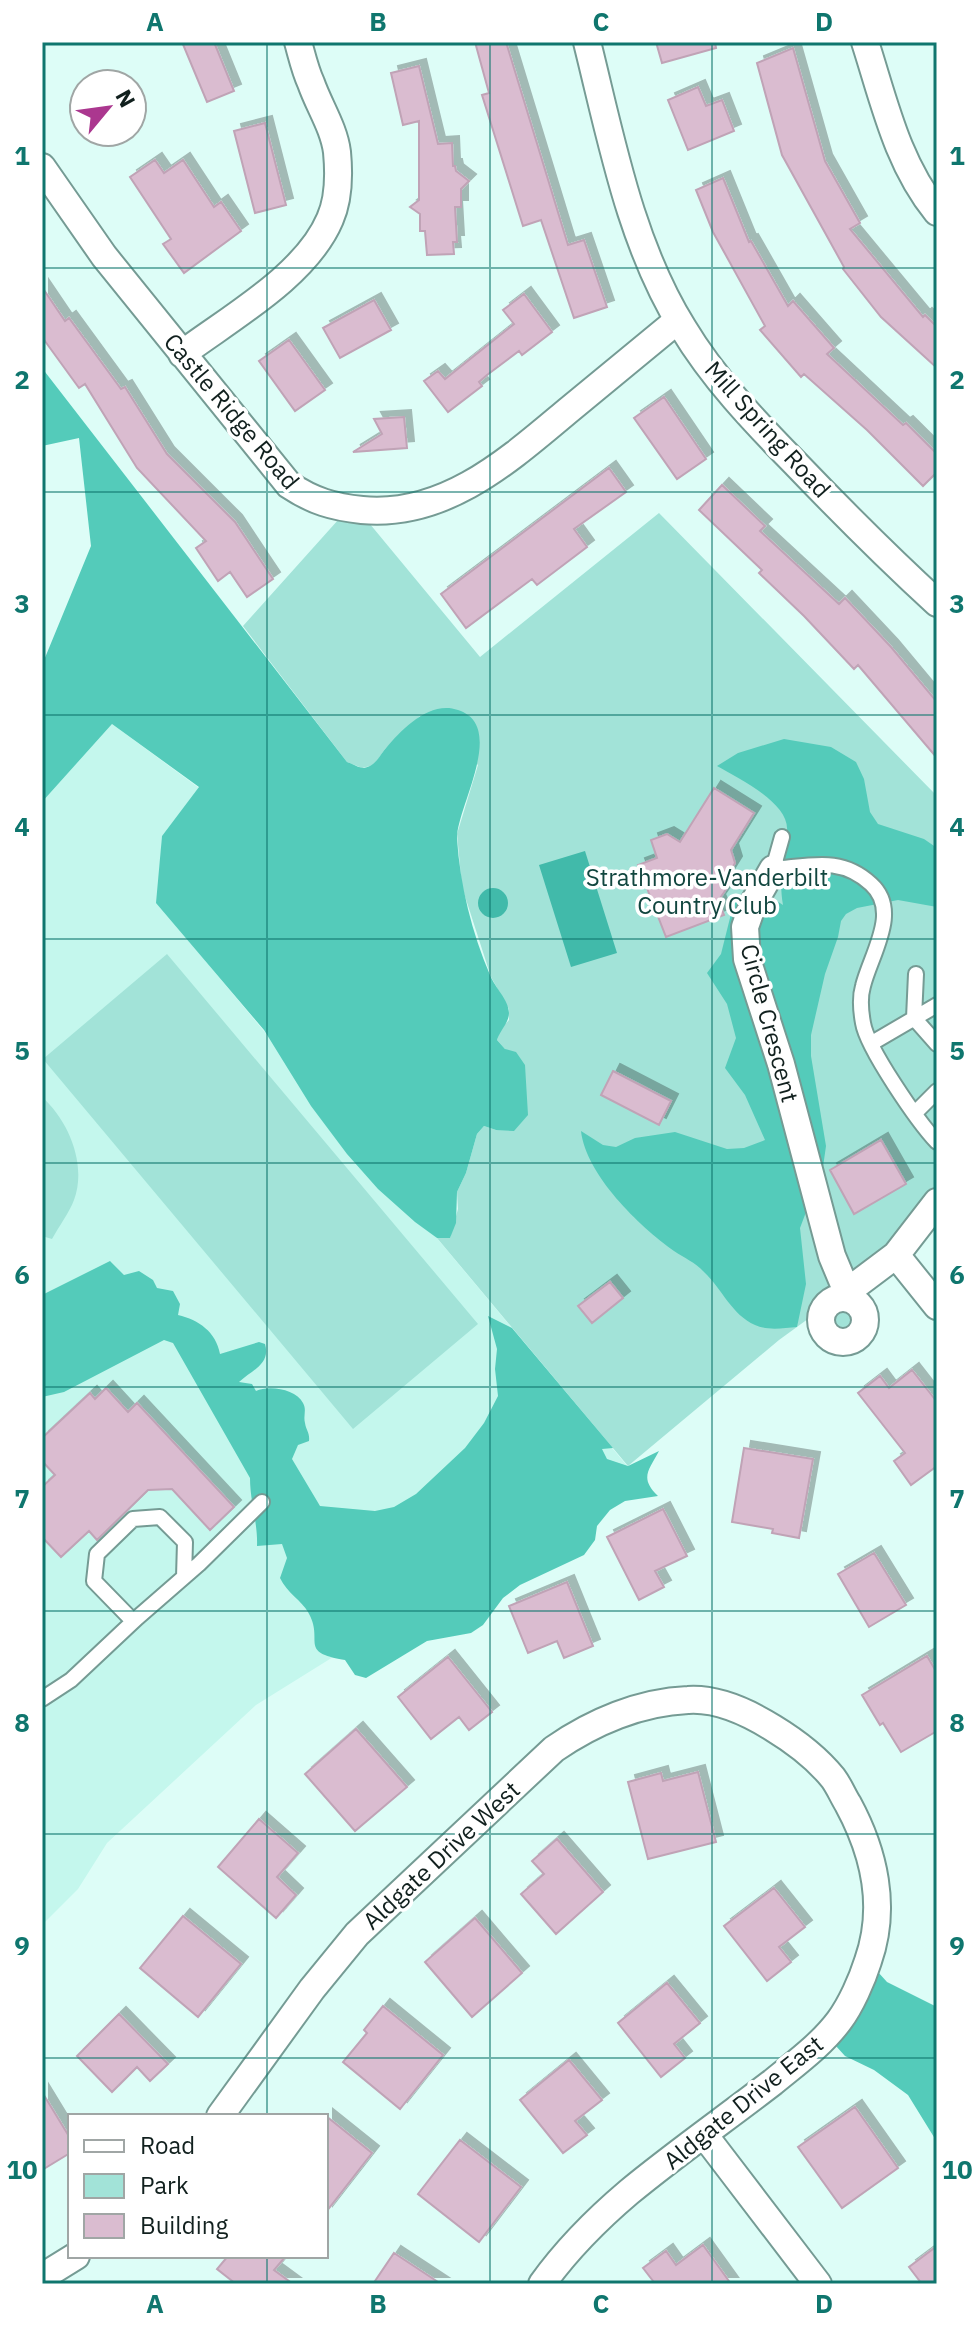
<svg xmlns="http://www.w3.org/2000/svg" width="979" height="2326" viewBox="0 0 979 2326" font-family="'IBM Plex Sans',sans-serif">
<defs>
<filter id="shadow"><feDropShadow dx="7" dy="-7" stdDeviation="0" flood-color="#0004"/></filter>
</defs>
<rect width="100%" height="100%" fill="#ddfdf7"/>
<!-- built -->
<path fill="#c4f7ed" d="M112 724 199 788 162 836 157 903 628 1467 423 1601 256 1705 107 1843 78 1889 42 1925V802Z"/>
<!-- green -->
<path fill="#a2e3d8" d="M347 510 360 512 480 657 659 513 937 796V1202L854 1300C898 1333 811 1369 823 1308L779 1340 628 1466 437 1238H450L458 1209 457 1192 466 1173 477 1134 484 1126 496 1130 505 1049 497 1040 500 1030 509 1020V1009L491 977 462 887 457 834 478 765 420 716 385 749 374 765 362 768 347 762 243 626Z
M167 954 478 1324 353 1429 43 1059Z
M42 1097C69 1121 87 1165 74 1200 69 1213 59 1226 52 1239L42 1236Z"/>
<!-- forest -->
<path fill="#54cbba" d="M42 368 347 762C353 764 359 768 364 768 376 766 379 756 386 748 402 729 430 700 458 710 508 726 456 808 457 839 460 885 472 933 490 975 495 988 509 1000 509 1013 509 1023 500 1030 497 1040L505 1049 516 1052 525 1065 528 1115 514 1131 496 1130 484 1126 477 1134 466 1173 457 1192 456 1223 450 1238H437L415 1222 378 1189 347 1154 311 1106 264 1030 156 903 162 836 199 787 112 724 42 802V665L91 546 79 438 42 446Z
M784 739 831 747 856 762 864 779 870 812 878 824 924 839 937 848V907L898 900 857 908 846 914 841 921 838 937 825 974 811 1035V1056L826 1146 823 1167 800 1228 806 1284 797 1327C783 1328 769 1331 755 1325 732 1315 722 1289 704 1272 695 1262 684 1258 674 1251 639 1226 586 1175 581 1131L603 1145 616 1147 635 1138 675 1132 727 1149 744 1148 765 1140 745 1095 725 1068 736 1038 727 1004 707 973 721 954 734 902 752 885 783 905C778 877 785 858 787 831 790 803 738 778 717 766L738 753Z
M110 1261 124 1275 139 1271 153 1280 157 1288 173 1291 180 1304 178 1315C199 1320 216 1332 220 1354L259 1342 265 1344C271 1364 252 1370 239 1382L252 1384 256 1391C269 1385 296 1389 303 1403 307 1410 303 1415 305 1423 306 1430 310 1433 309 1441L298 1445 292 1459 320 1506 375 1511 394 1507 416 1494 465 1448 484 1423 498 1396 495 1369 497 1349 488 1316 512 1328 613 1448 602 1449 607 1459 628 1466 659 1451C649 1470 639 1478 658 1496L625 1501 610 1510 597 1526 595 1540 584 1555 520 1585 503 1598 483 1625 471 1633 427 1641 366 1678 355 1675 345 1660C297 1652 325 1641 308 1612 302 1601 287 1593 280 1578L287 1558 282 1544 257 1546C258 1523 250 1502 250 1478L173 1343 164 1340 64 1392 42 1397V1295Z
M868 1961 887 1982 937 2007V2142L908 2095 874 2070 845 2056 826 2035Z"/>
<!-- water -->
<path fill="#41baaa" d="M585 851 617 953 571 967 539 865Z
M478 903a15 15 0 1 1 30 0a15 15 0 1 1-30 0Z"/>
<!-- building -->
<path fill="#dabcd0" stroke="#c0a3b6" stroke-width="2" filter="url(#shadow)" d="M182 42H214L234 91 207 102Z
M475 42H506L568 245 584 240 607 307 574 318 541 220 523 226 482 95 489 93Z
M656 42H715L716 48 662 63Z
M793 48 825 161 860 223 850 229 923 317 925 315 937 327V368L881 317 843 269 844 267 782 155 757 63Z
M419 66 438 144 452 143 453 166H455L456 171 469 181 461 189V207H455L457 242H453L454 254 427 255 425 231H420V214L410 207 419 200V121L403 125 391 73Z
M698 87 706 106 722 100 734 131 688 150 668 100Z
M265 123 286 205 255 213 234 131Z
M155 160 164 173 183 160 214 207 221 202 241 231 184 273 163 244 171 239 130 177Z
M723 178 749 242 751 241 788 306 793 301 834 348 827 354 903 425 906 423 937 454V472L923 486 867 430 804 374 801 377 760 330 765 326 713 232 696 190Z
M42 287 65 321 69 318 121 389 125 387 167 454 235 522 273 579 247 597 230 572 218 581 196 548 206 541 137 468 85 384 79 388 42 337Z
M524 294 552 332 522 355 519 351 487 375 479 382 482 386 448 412 424 381 438 371 445 379 514 324 503 310Z
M374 300 391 330 340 358 323 328Z
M289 340 325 390 295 411 259 361Z
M664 397 706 459 677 479 634 418Z
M404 417 407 448 353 452 382 434 374 419Z
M609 468 626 492 574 529 587 547 537 585 532 579 466 628 441 594Z
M722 485 765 526 760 531 839 604 845 598 891 647 937 702V758L858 665 854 669 804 616 759 573 762 570 699 510Z
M714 788 754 813 731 850 735 863 724 881 727 888 718 901 724 915 666 937 638 865 657 858 651 840 667 834 680 842Z
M613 1071 671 1101 659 1125 601 1095Z
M881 1140 906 1184 854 1214 830 1170Z
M610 1282 623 1298 592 1323 578 1306Z
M912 1370 937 1402V1466L911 1485 894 1461 905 1453 858 1393 880 1376 889 1388Z
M106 1388 128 1412 137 1403 234 1507 210 1530 172 1489 148 1490 97 1540 89 1531 61 1557 42 1537V1487L55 1475 42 1461V1438L90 1393 95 1399Z
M744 1448 813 1459 799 1538 772 1533 773 1529 732 1522Z
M663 1509 687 1556 655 1571 664 1587 639 1600 607 1537Z
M874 1553 906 1605 869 1627 838 1574Z
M567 1582 593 1646 564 1658 557 1641 528 1653 509 1606Z
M927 1656 937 1673V1731L901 1752 883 1723 880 1725 862 1695Z
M448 1657 492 1712 469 1730 459 1717 431 1739 398 1697Z
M356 1729 407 1787 355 1831 305 1774Z
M698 1772 716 1842 648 1859 628 1782 661 1773 663 1781Z
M259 1819 298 1853 277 1877 296 1895 276 1918 218 1867Z
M557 1839 603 1892 556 1934 521 1894 544 1874 532 1861Z
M774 1888 805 1927 779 1947 791 1962 767 1981 724 1926Z
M183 1916 241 1964 198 2017 140 1968Z
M475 1918 522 1973 472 2017 425 1962Z
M667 1983 700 2023 674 2044 685 2058 661 2077 618 2023Z
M383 2006 443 2055 400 2109 343 2062 367 2033 364 2030Z
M119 2014 168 2064 150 2081 137 2067 112 2092 77 2056Z
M569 2060 602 2100 575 2121 587 2135 563 2153 520 2100Z
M42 2092 70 2138V2153L42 2170Z
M855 2107 898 2168 842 2208 798 2147Z
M326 2116 372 2153 326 2212Z
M460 2140 521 2187 479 2242 418 2194Z
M703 2245 731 2284H648L653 2281 643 2268 666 2251 676 2265Z
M937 2246V2284H922L909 2267Z
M394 2253 441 2284H373Z
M228 2256H286L274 2270 293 2284H236L217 2269Z"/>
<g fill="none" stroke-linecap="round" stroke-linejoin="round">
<defs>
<path id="service" d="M782 837 773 869C811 866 841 856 871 884 901 911 871 954 863 986 860 996 861 1012 863 1023 867 1048 918 1122 937 1142
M916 974 914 1018 937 1044
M872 1043 937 1005
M915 1113 937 1091
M133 1621 94 1581 97 1554 133 1519 160 1517 185 1542 184 1577
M42 1699 71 1680 137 1618 199 1564 262 1502"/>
<path id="minor" d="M587 42C611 138 630 243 683 328 713 378 754 421 795 463 841 511 888 558 937 603
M865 42C884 101 897 163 937 212
M42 167 104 256 289 485C313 501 333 507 362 510 446 518 510 459 570 409 606 379 642 350 678 320
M182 354C230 318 306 276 330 219 339 199 339 173 337 152 334 128 319 106 311 83 305 70 302 56 298 42
M773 869 753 904 745 927 747 959 781 1064 832 1256 847 1292
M896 1255 937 1306
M840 1297 896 1255 937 1202
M821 1320a22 22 0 1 1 44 0a22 22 0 1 1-44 0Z
M220 2116 312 1989 357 1934 554 1749C593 1722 640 1702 688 1700 718 1698 749 1713 773 1728 796 1742 816 1757 833 1778 839 1786 843 1796 848 1804 874 1852 887 1907 868 1961 862 1980 851 2005 839 2021 821 2045 796 2063 773 2082 725 2119 675 2154 629 2192 596 2220 567 2249 542 2284
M705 2136 818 2284
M42 2277 76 2256"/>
</defs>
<!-- service casing -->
<use href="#service" stroke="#759b94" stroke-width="18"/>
<!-- minor casing -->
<use href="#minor" stroke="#759b94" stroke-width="30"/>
<!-- service -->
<use href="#service" stroke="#fff" stroke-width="14"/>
<!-- minor -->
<use href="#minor" stroke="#fff" stroke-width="26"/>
</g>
<!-- grid -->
<path fill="none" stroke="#0f766e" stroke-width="2" stroke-opacity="0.55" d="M267 42V2116M490 42V2284M712 42V2284M42 268H937M42 492H937M42 715H937M42 939H937M42 1163H937M42 1387H937M42 1611H937M42 1834H937M42 2058H937M267 2256V2284"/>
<g text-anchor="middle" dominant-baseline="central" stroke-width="7" stroke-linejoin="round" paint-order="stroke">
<!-- street labels -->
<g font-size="24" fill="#11201e" stroke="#fff">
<text transform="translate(232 411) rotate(50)">Castle Ridge Road</text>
<text transform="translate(768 429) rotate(48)">Mill Spring Road</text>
<text transform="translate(770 1023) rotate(75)">Circle Crescent</text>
<text transform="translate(441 1855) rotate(-43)">Aldgate Drive West</text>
<text transform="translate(743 2102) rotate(-39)">Aldgate Drive East</text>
</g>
<!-- park labels -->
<g font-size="24" fill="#11463f" stroke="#fff">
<text x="707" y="877">Strathmore-Vanderbilt<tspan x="707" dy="28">Country Club</tspan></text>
</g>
</g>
<!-- border -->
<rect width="979" height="2326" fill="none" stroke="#ffffff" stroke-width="88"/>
<!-- legend -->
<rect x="68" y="2114" width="260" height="144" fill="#ffffff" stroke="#a0a6a5" stroke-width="2"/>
<rect x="84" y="2140" width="40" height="12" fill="#ffffff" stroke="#a0a6a5" stroke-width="2"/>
<text x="140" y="2154" font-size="24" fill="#11201e">Road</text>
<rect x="84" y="2174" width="40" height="24" fill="#a2e3d8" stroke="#a0a6a5" stroke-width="2"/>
<text x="140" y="2194" font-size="24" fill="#11201e">Park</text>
<rect x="84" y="2214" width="40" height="24" fill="#dabcd0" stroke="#a0a6a5" stroke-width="2"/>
<text x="140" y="2234" font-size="24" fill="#11201e">Building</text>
<!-- north arrow -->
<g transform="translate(108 108) rotate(61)"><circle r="38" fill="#ffffff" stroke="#a0a6a5" stroke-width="2"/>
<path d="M0-6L14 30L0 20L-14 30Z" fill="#ab378f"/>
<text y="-12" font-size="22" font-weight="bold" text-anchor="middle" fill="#11201e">N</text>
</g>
<rect x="44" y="44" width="891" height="2238" fill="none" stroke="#0f766e" stroke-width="3"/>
<g font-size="26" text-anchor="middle" font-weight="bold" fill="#0f766e">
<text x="155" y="31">A</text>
<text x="378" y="31">B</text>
<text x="601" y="31">C</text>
<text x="824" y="31">D</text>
<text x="22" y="165">1</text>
<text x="957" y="165">1</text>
<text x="22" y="389">2</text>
<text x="957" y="389">2</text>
<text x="22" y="613">3</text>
<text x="957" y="613">3</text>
<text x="22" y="836">4</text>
<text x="957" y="836">4</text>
<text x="22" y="1060">5</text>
<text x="957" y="1060">5</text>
<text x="22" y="1284">6</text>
<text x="957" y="1284">6</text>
<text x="22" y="1508">7</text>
<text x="957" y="1508">7</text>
<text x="22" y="1732">8</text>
<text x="957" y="1732">8</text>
<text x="22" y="1955">9</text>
<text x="957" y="1955">9</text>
<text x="22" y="2179">10</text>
<text x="957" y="2179">10</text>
<text x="155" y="2313">A</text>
<text x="378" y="2313">B</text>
<text x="601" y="2313">C</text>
<text x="824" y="2313">D</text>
</g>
</svg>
